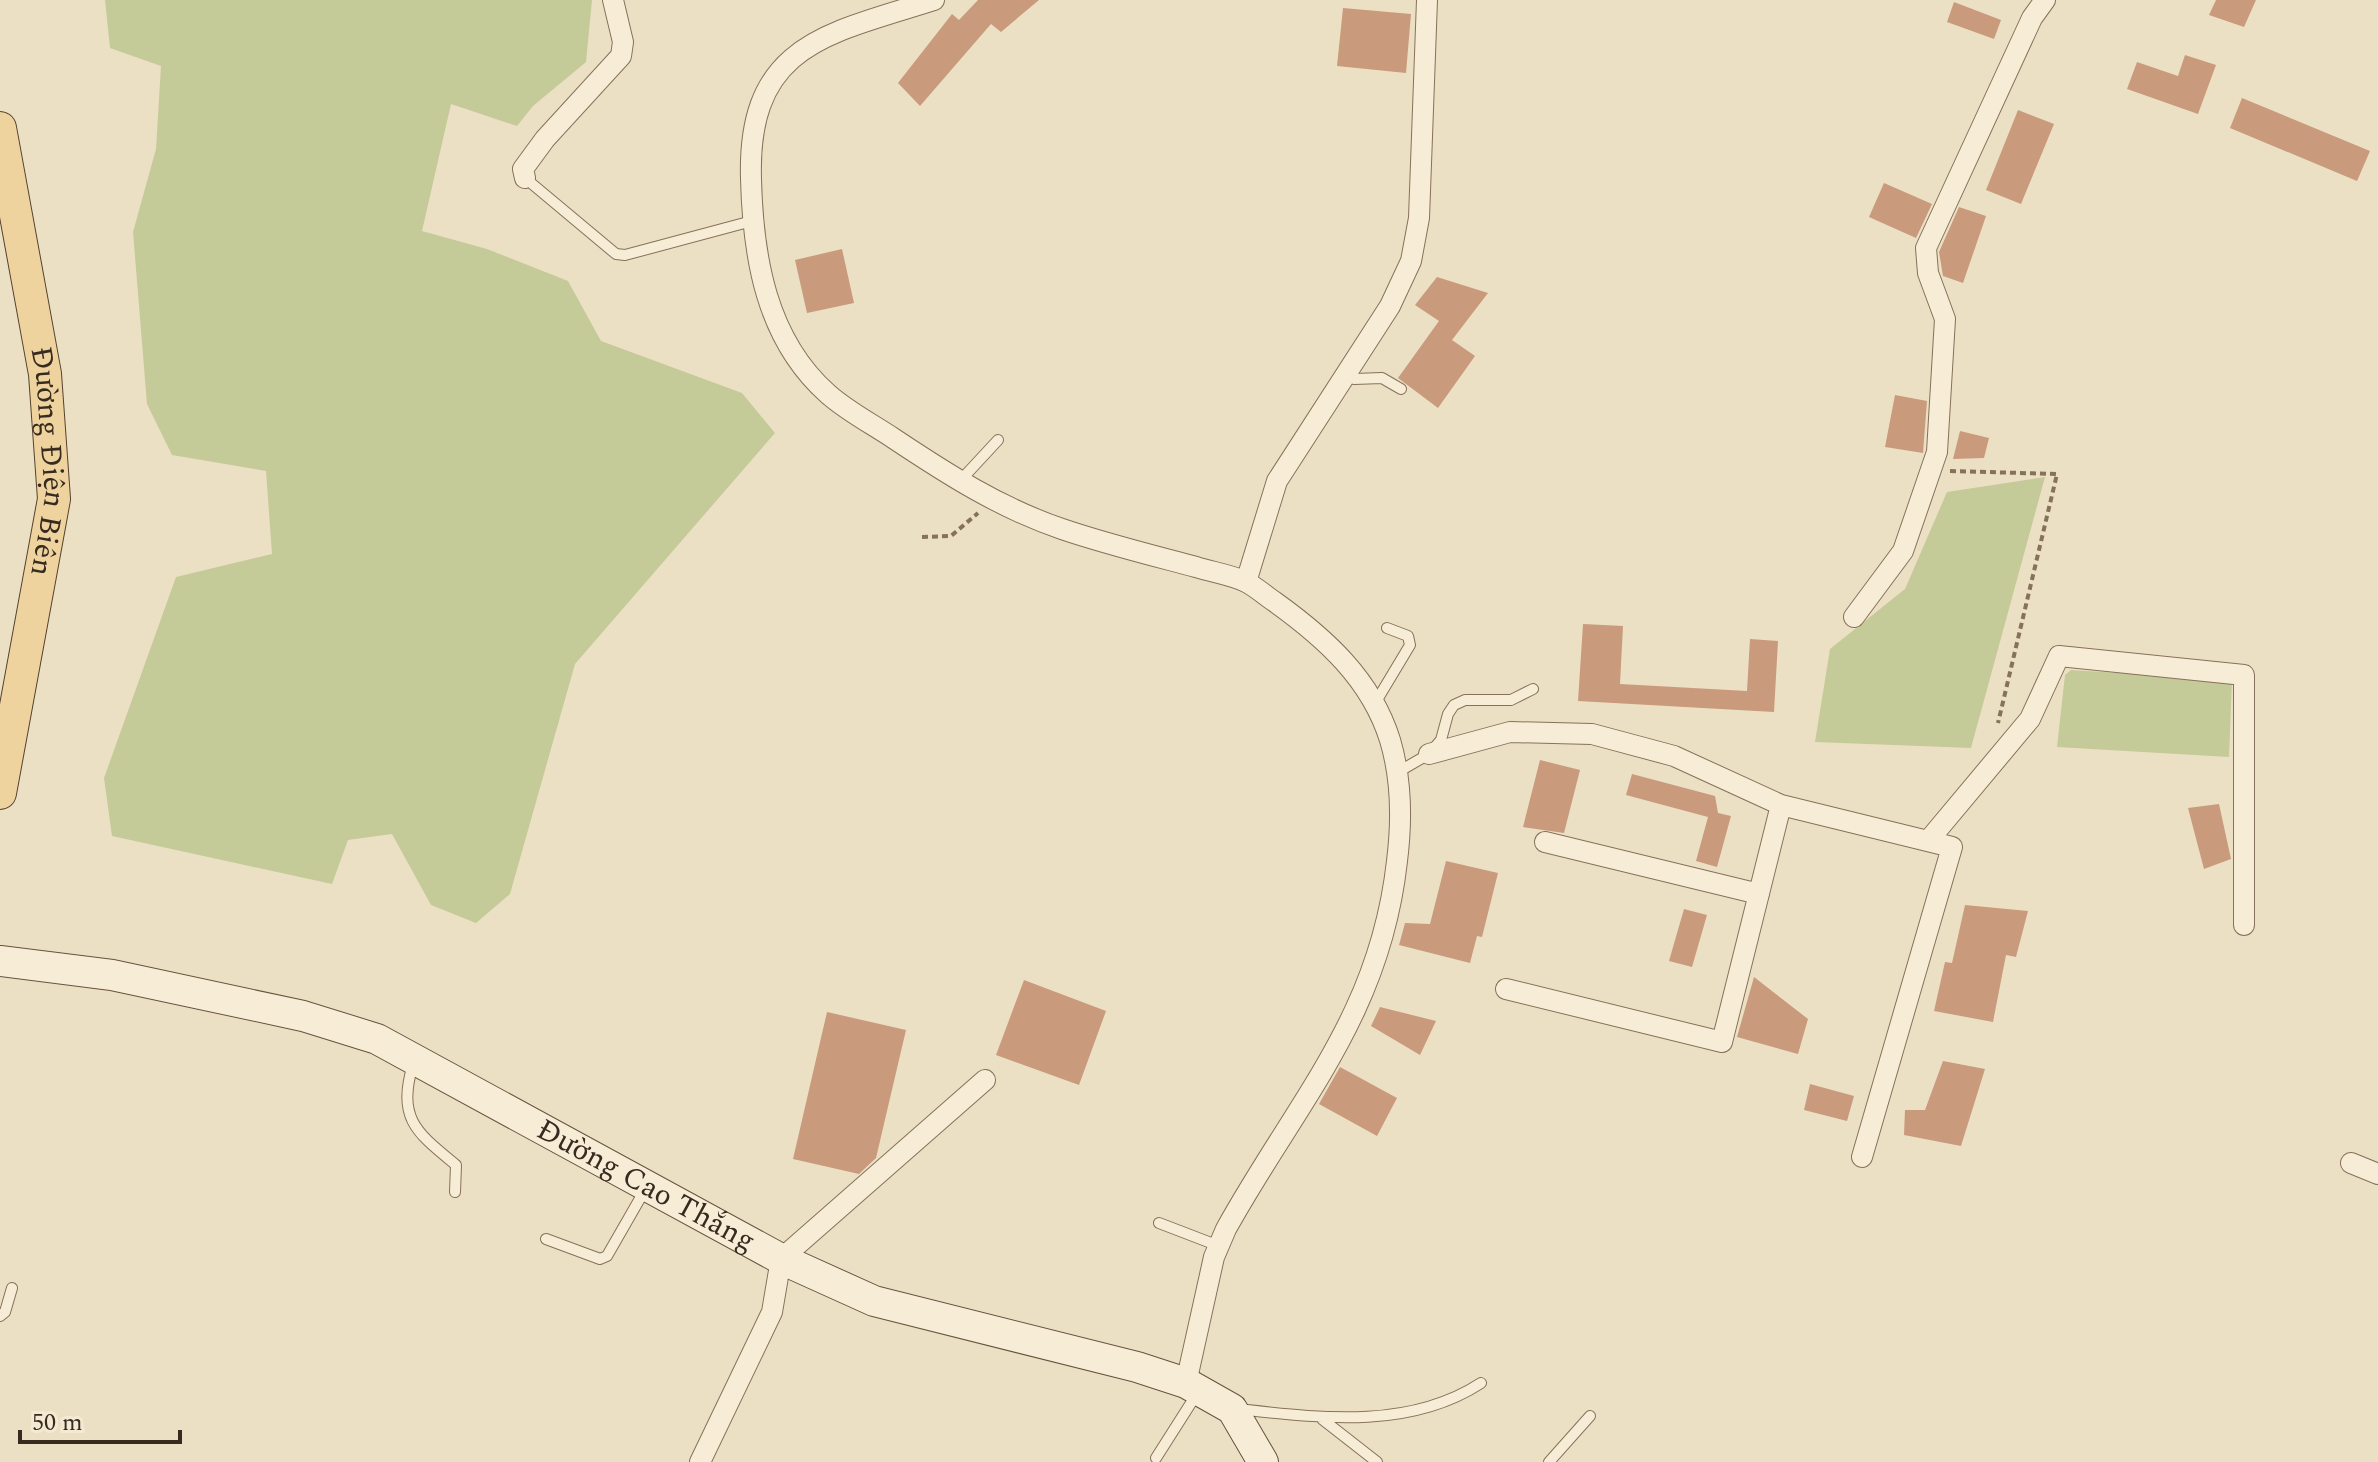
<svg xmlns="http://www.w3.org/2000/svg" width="2378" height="1462" viewBox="0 0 2378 1462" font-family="Spectral,serif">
<rect width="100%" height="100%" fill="#ece0c4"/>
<!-- green -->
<path fill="#c5ca99" d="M105 0H592L586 62 533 106 517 126 451 104 422 231 487 249 568 281 601 341 742 393 775 433 575 664 510 894 476 923 431 905 392 834 348 840 332 884 112 836 104 778 176 577 272 554 266 471 172 455 147 404 133 232 156 149 161 66 110 48Z
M2045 477 1971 748 1815 742 1830 649 1905 589 1947 492Z
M2071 670 2232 680 2229 757 2057 747 2065 675Z"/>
<!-- building -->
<path fill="#c99a7c" d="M978 0H1039L1001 32 991 24 920 106 898 83 952 14 959 20Z
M2216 0H2256L2244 27 2209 15Z
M1954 2 2001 20 1994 39 1947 22Z
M1343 8 1411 14 1406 73 1337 66Z
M2185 55 2216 65 2198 114 2127 89 2137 62 2178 76Z
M2242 98 2370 151 2357 181 2230 128Z
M2018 110 2054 124 2021 204 1986 190Z
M1884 183 1932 204 1916 238 1869 217Z
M1959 207 1986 216 1963 283 1943 276 1939 252Z
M842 249 854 303 807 313 795 260Z
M1437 277 1488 293 1452 340 1475 356 1438 408 1398 378 1439 321 1415 305Z
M1895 395 1927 401 1923 453 1885 447Z
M1960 431 1989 438 1984 458 1953 459Z
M1583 624 1623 626 1620 684 1747 691 1750 639 1778 641 1774 712 1578 701Z
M1540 760 1580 770 1564 833 1523 827Z
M1632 774 1715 796 1718 813 1731 816 1717 867 1696 861 1708 817 1626 795Z
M2219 804 2231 859 2204 869 2188 808Z
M1446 861 1498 873 1482 937 1477 936 1470 963 1399 945 1405 923 1430 924Z
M1965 905 2028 911 2016 957 2006 955 1993 1022 1934 1011 1945 962 1952 963Z
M1684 909 1707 915 1692 967 1669 961Z
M1754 977 1808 1019 1798 1054 1737 1037Z
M1024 980 1106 1011 1079 1085 996 1055Z
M1380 1007 1436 1021 1420 1055 1371 1026Z
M827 1012 906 1030 876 1158 859 1174 793 1159Z
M1943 1061 1985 1069 1961 1146 1904 1135 1905 1110H1925Z
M1340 1067 1397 1098 1377 1136 1319 1104Z
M1810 1084 1854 1096 1847 1121 1804 1110Z"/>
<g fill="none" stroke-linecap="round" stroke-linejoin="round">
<defs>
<path id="lane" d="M525 178 616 254 625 255 752 221
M1345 374 1354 379 1382 378 1401 389
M960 481 998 440
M1374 705 1410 645 1408 636 1387 628
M1398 772 1429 754 1441 740 1448 714 1454 705 1465 700H1511L1533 689
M413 1064C397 1119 416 1132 456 1165L455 1192
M1159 1223 1219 1246
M546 1239 600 1259 607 1256 646 1188
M0 1316 5 1312 12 1288
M1238 1409C1320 1418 1409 1430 1481 1383
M1322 1419 1377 1462
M1156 1458 1198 1392
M1549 1462 1590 1416"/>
<path id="street" d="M934 0C827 34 747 44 751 179 753 257 766 339 828 394 847 411 872 424 893 438 947 474 1000 508 1062 529 1106 544 1151 555 1196 567 1212 572 1232 575 1246 582 1256 587 1266 596 1275 602 1325 638 1371 679 1390 740 1402 780 1402 821 1397 861 1380 1016 1297 1101 1226 1229L1214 1257 1186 1383
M525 178 523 169 545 139 621 56 623 42 613 0
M1246 582 1277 481 1390 306 1411 261 1419 218 1427 0
M1854 617 1903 551 1937 452 1945 319 1928 273 1926 248 2032 18 2045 0
M1429 754 1510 732 1592 734 1674 756 1781 805 1952 847 1862 1157
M1928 841 2030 719 2059 656 2244 675V925
M1545 842 1759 894
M1506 989 1722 1042 1781 805
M2351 1163 2378 1174
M700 1462 772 1312 781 1259 985 1080"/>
<g id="secondary">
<path id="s1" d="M0 961 112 975 303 1016 377 1039 781 1259 874 1301 1137 1367 1186 1383 1232 1409 1263 1462"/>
</g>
<g id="primary">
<path id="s2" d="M0 128 45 374 54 499 0 793"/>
</g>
</defs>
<!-- lane casing -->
<use href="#lane" stroke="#86715b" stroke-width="12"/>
<!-- street casing -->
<use href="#street" stroke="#86715b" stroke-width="22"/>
<!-- secondary casing -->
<use href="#secondary" stroke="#68523f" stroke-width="32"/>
<!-- primary casing -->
<use href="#primary" stroke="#54402f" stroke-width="34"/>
<!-- path -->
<path stroke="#86715b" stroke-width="4" stroke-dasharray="6 4" stroke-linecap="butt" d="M1950 471 2057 474 1998 723
M922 537 951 536 978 513"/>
<!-- lane -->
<use href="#lane" stroke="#f7edd7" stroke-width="10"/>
<!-- street -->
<use href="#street" stroke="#f7edd7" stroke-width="20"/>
<!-- secondary -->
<use href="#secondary" stroke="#f7edd7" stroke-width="30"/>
<!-- primary -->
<use href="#primary" stroke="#eed39e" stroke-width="32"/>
</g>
<g text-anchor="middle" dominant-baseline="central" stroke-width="7" stroke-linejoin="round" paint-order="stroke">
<!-- street labels -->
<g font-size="30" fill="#372a1f" stroke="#f4ead4">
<text stroke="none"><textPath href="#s2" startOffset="338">Đường Điện Biên</textPath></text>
<text stroke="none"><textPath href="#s1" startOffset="692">Đường Cao Thắng</textPath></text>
</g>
</g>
<!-- scale -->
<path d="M20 1430v12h160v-12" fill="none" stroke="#372a1f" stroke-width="4"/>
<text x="32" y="1430" font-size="24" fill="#372a1f" stroke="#f4ead4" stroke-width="6" paint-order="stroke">50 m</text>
</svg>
